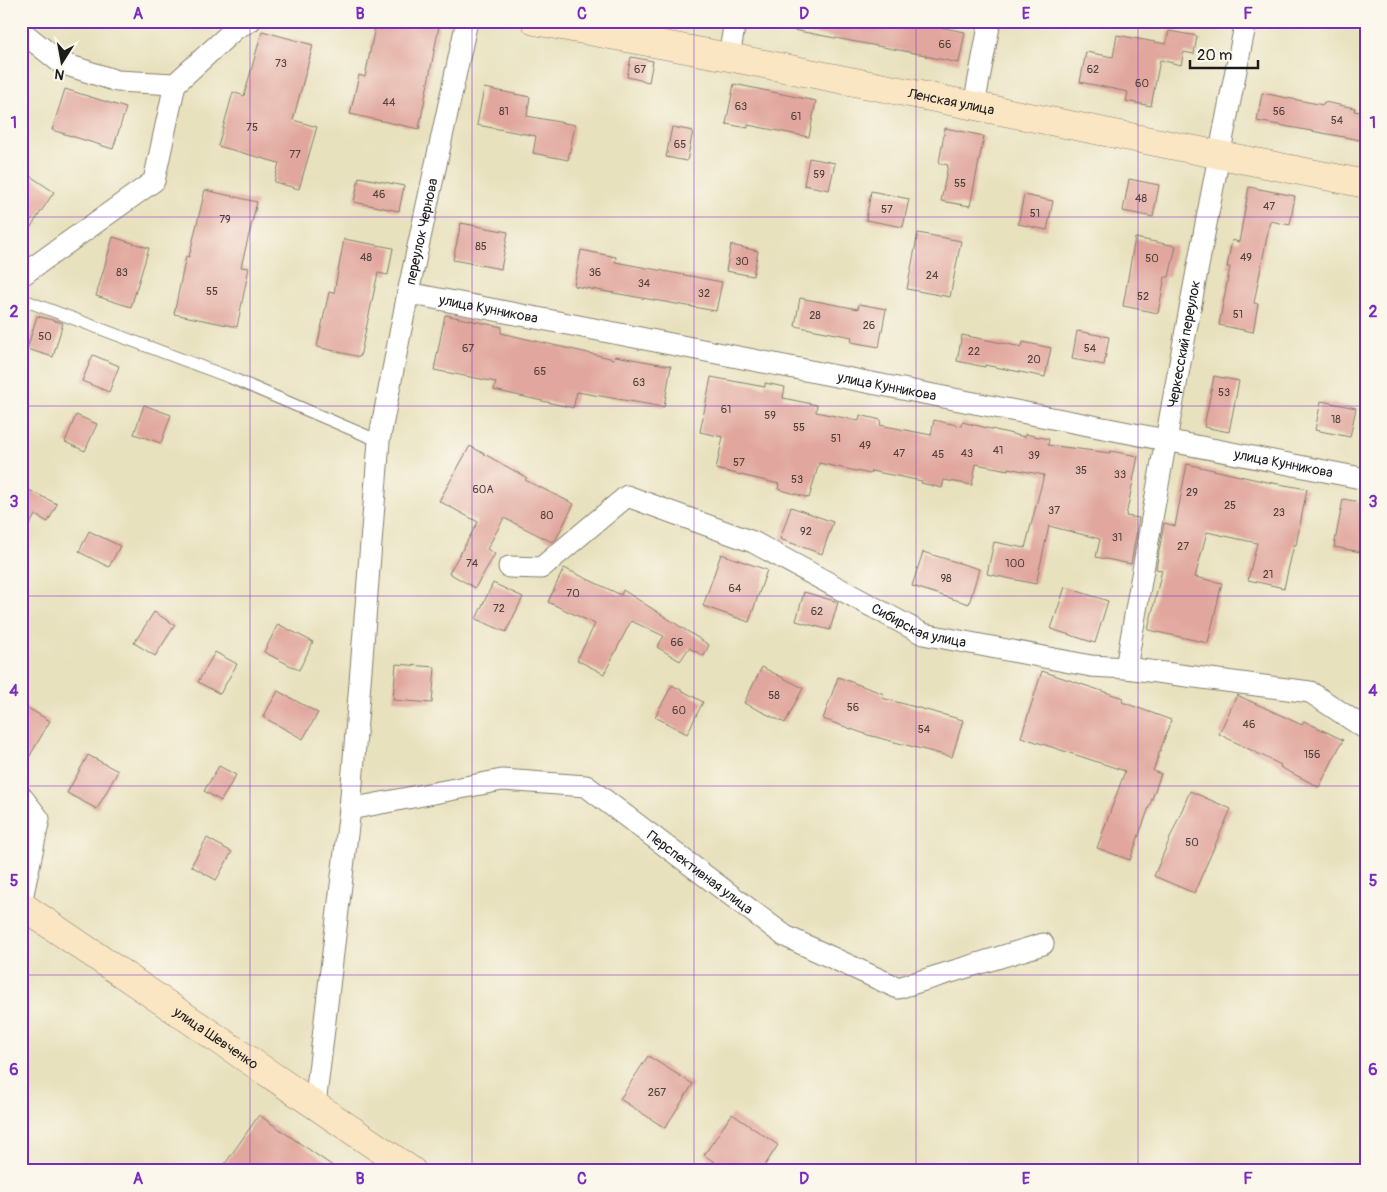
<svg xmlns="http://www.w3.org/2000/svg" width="1387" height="1192" viewBox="0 0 1387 1192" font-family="Pangolin,sans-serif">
<rect width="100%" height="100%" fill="#fbf7ec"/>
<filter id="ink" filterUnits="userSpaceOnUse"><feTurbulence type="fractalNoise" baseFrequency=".02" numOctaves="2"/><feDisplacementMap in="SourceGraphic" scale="10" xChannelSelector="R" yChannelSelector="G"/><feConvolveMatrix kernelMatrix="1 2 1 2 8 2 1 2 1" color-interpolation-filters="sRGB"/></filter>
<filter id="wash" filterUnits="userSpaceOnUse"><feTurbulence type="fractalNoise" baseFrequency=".0096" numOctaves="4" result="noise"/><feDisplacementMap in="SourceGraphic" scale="20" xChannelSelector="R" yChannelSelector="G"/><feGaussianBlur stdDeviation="1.12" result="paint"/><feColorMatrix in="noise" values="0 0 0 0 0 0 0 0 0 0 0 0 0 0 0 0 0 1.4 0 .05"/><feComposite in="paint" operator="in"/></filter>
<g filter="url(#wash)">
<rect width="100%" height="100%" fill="#e8e1be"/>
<g id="blocks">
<!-- building -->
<path fill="#e1a79e" d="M376 21H440L419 129 350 114 359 75 365 77Z
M794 21H923V24L965 32 959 63 925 56V55L793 30Z
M262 31 313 45 293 120 317 127 299 189 274 182 279 163 218 146 233 92 244 96Z
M1169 31 1197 36 1194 54 1184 52 1181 65 1160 60 1151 106 1126 101 1128 92 1080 82 1086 52 1113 57 1117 35 1166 44Z
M631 57 653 61 649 82 627 77Z
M734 84 816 101 809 137 748 125V128L726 124Z
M484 88 530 97 527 116 575 125 568 160 533 153 536 136 477 125Z
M65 89 126 108 113 149 52 130Z
M1262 93 1323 105 1324 102 1355 108 1354 111 1366 113V141L1257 121Z
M672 127 693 131 687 161 666 157Z
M945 128 984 136 970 206 941 201 948 165 939 163Z
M809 158 835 163 829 190 804 185Z
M21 170 54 192 21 242Z
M359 177 404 186 399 211 354 202Z
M1129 179 1159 185 1153 217 1123 211Z
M1249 187 1295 196 1290 225 1270 221 1254 303 1258 304 1253 332 1219 325 1230 267H1227L1232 240 1239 242Z
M205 190 257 202 241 267 249 268 237 327 174 314 186 256 189 257Z
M871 191 909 199 903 227 866 220Z
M1024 195 1053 201 1047 230 1018 224Z
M461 223 508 232 501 269 453 260Z
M918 233 961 241 950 297 907 289Z
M113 237 149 248 131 307 96 296Z
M1135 238 1176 246 1169 277H1165L1158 313 1123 306Z
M344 239 393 248 388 275 378 273 360 357 317 347 329 292 334 293Z
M731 245 758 251 753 276 726 271Z
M581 250 616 257 615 262 722 282 716 311 574 286Z
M800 298 858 309 859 304 886 309 879 347 851 342 852 337 795 326Z
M445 315 502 327 501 333 614 359 615 356 671 366 664 407 577 392 573 408 494 390 496 382 434 370Z
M37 316 63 323 53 357 27 349Z
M1077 331 1109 337 1104 365 1072 359Z
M962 335 1022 347 1023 342 1051 348 1045 377 985 365V367L957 361Z
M93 355 119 366 109 392 82 381Z
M1214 376 1239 381 1229 432 1204 427Z
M711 377 765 387V383L785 387 783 398 817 405 816 412 859 421 860 415 881 420 880 425 931 435 934 420 961 426 962 422 1025 437V434L1049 439 1048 445 1110 453V451L1138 456 1126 516 1139 518 1131 564 1096 557 1100 539 1049 526 1036 584 987 574 994 542 1025 548 1044 475 1008 468V470L976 464 972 485 944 480 942 488 921 483 922 481 871 471 870 474 819 463 809 498 778 489 779 484 716 469 723 437 700 432Z
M1321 401 1356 408 1350 437 1315 430Z
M144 405 171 415 161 443 134 434Z
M76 415 97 424 85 451 65 442Z
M470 446 527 478 525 480 574 504 556 539 552 542 504 518 487 549 495 554 475 588 449 573 478 522 439 501Z
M1187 464 1262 481 1307 489 1296 545H1294L1284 588 1248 580 1257 543 1207 532 1195 577 1222 583 1208 643 1148 630 1162 570 1156 569 1164 523 1175 526Z
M21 486 57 504 48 522 35 515 21 541Z
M1343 499 1366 503V553L1334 547Z
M791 507 833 522 822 554 780 539Z
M89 531 120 546 109 567 79 552Z
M923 552 979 569 969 604 912 586Z
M721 554 767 570 749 622 703 606Z
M564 568 621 595 623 590 709 645 704 656 689 648 680 661 657 647 664 636 631 621 604 674 577 660 595 624 548 602Z
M493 583 523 597 506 632 476 619Z
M1065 587 1108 601 1095 643 1051 629Z
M804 592 838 602 830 630 796 621Z
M154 612 175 625 155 656 134 643Z
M278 624 313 642 299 670 264 652Z
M215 652 237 664 220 694 198 682Z
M396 664 435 667 432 703 393 700Z
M762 667 803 688 785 723 744 703Z
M1042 671 1123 698 1122 702 1171 720 1153 771 1161 774 1130 860 1097 848 1125 771 1021 737Z
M838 677 884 694 882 698 963 720 952 757 868 735 823 719Z
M672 685 703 702 687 734 655 717Z
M278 691 318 713 303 739 263 717Z
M1237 695 1302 725 1304 721 1343 740 1319 787 1280 767 1281 765 1219 734Z
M21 704 50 721 21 771Z
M88 755 118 771 97 809 67 793Z
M219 766 236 775 221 801 204 791Z
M1190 791 1231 809 1194 893 1154 876Z
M207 838 232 852 216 880 191 866Z
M648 1056 693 1084 665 1128 620 1099Z
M732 1114 778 1145 761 1171H727L704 1155Z
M259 1115 340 1171H220Z"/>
</g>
</g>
<g filter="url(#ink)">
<use href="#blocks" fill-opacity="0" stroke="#827e6d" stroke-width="1"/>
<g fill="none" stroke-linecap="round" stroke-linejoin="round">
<defs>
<path id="lane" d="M21 299 229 377 379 441"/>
<g id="street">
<path d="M21 31 61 63 117 81 175 84"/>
<path d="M729 57 735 21"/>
<path d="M974 105 990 21"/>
<path d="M21 276 154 181 175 84 236 28 250 21"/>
<path id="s1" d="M408 293 1366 479"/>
<path id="s2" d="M509 567 541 568 627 496 753 542 923 634 1091 666 1126 668 1310 692 1366 729"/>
<path id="s3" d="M1126 668C1163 452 1202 236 1246 21"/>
<path d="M21 796 39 819 21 903"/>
<path id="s4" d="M350 809 502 780 586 786 785 936 898 988 1043 944"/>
<path id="s5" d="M315 1105 350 809 379 441 408 293 467 21"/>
</g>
<g id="secondary">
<path id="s6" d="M535 21 729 57 1366 184"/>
<path id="s7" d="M21 905 412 1171"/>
</g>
</defs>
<!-- lane casing -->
<use href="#lane" stroke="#827e6d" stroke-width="13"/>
<!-- street casing -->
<use href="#street" stroke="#827e6d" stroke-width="23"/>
<!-- secondary casing -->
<use href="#secondary" stroke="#827e6d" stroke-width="29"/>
<!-- lane -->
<use href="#lane" stroke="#fff" stroke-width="11"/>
<!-- street -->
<use href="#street" stroke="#fff" stroke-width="21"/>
<!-- secondary -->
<use href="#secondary" stroke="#fbe6c3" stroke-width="28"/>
</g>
</g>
<!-- grid -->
<path fill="none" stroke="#7b2cbf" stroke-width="1" stroke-opacity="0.55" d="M250 21V1171M472 21V1171M694 21V1171M916 21V1171M1138 21V1171M21 217H1366M21 406H1366M21 596H1366M21 786H1366M21 975H1366"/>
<g text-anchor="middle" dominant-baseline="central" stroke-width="5" stroke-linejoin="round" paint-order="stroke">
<!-- number labels -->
<g font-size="11" fill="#4d3f3c">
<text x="945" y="44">66</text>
<text x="281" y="63">73</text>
<text x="640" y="69">67</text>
<text x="1093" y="69">62</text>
<text x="1142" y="83">60</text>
<text x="389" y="102">44</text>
<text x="741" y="106">63</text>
<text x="504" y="111">81</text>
<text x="1279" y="111">56</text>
<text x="796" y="116">61</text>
<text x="1337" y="120">54</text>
<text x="252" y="127">75</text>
<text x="680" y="144">65</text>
<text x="295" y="154">77</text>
<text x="819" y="174">59</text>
<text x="960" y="183">55</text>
<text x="379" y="194">46</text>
<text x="1141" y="198">48</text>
<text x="1269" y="206">47</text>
<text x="887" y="209">57</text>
<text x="1035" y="213">51</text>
<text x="225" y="219">79</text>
<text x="481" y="246">85</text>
<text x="366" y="257">48</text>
<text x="1246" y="257">49</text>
<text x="1152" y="258">50</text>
<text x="742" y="261">30</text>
<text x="122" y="272">83</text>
<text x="595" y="272">36</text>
<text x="932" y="275">24</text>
<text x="644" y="283">34</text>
<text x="212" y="291">55</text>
<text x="704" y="293">32</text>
<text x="1143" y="296">52</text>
<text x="1238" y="314">51</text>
<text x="815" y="315">28</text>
<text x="869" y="325">26</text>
<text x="45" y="336">50</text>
<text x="468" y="348">67</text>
<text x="1090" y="348">54</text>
<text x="974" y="351">22</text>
<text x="1034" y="359">20</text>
<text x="540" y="371">65</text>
<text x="639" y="382">63</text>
<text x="1224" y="392">53</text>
<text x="726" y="409">61</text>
<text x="770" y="415">59</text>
<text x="1336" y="419">18</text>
<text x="799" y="427">55</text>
<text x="836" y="438">51</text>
<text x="865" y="445">49</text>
<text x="998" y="450">41</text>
<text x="899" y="453">47</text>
<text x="967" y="453">43</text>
<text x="938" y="454">45</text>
<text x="1034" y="455">39</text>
<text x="739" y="462">57</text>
<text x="1081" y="470">35</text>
<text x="1120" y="474">33</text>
<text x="797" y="479">53</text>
<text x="483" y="489">60А</text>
<text x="1192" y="492">29</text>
<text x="1230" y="505">25</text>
<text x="1054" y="510">37</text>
<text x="1279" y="512">23</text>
<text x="547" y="515">80</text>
<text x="806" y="531">92</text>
<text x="1117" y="537">31</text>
<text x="1183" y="546">27</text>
<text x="472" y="563">74</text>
<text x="1015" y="563">100</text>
<text x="1268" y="574">21</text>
<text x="946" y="578">98</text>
<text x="735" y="588">64</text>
<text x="573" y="593">70</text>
<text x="499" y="608">72</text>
<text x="817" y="611">62</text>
<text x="677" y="642">66</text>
<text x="774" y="695">58</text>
<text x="853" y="707">56</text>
<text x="679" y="710">60</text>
<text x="1249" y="724">46</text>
<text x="924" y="729">54</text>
<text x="1312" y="754">156</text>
<text x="1192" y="842">50</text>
<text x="657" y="1092">267</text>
</g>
<!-- street labels -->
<g font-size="14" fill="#1c1c1c" stroke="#fbf7ec">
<text stroke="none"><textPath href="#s6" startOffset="424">Ленская улица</textPath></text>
<text stroke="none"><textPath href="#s5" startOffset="881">переулок Чернова</textPath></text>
<text stroke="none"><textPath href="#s1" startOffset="82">улица Кунникова</textPath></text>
<text stroke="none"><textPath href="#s3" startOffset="329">Черкесский переулок</textPath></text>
<text stroke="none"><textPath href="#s1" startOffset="488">улица Кунникова</textPath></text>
<text stroke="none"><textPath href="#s1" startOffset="892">улица Кунникова</textPath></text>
<text stroke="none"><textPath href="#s2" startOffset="465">Сибирская улица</textPath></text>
<text stroke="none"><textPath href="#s4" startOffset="382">Перспективная улица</textPath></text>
<text stroke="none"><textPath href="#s7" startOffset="236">улица Шевченко</textPath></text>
</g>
</g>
<!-- margin -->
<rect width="1387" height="1192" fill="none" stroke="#fbf7ec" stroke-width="55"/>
<!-- north arrow -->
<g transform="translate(62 62) rotate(191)" stroke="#fbf7ec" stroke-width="4" paint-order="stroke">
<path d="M0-4L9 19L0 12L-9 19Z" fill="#1c1c1c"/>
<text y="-8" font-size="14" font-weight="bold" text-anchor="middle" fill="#1c1c1c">N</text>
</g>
<!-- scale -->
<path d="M1190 60v8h68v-8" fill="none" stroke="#1c1c1c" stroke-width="2.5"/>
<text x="1197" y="60" font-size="15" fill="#1c1c1c" stroke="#fbf7ec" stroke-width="4" paint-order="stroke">20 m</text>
<rect x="28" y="28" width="1332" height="1136" fill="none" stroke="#7b2cbf" stroke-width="2"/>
<g font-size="16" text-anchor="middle" font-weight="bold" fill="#7b2cbf">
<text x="138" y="19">A</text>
<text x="360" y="19">B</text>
<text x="582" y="19">C</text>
<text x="804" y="19">D</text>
<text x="1026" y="19">E</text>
<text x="1248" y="19">F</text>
<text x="14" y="128">1</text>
<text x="1373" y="128">1</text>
<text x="14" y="317">2</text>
<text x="1373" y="317">2</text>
<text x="14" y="507">3</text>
<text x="1373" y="507">3</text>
<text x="14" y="696">4</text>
<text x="1373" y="696">4</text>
<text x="14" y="886">5</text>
<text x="1373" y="886">5</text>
<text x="14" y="1075">6</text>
<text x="1373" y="1075">6</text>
<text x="138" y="1184">A</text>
<text x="360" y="1184">B</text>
<text x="582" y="1184">C</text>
<text x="804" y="1184">D</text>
<text x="1026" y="1184">E</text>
<text x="1248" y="1184">F</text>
</g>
</svg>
